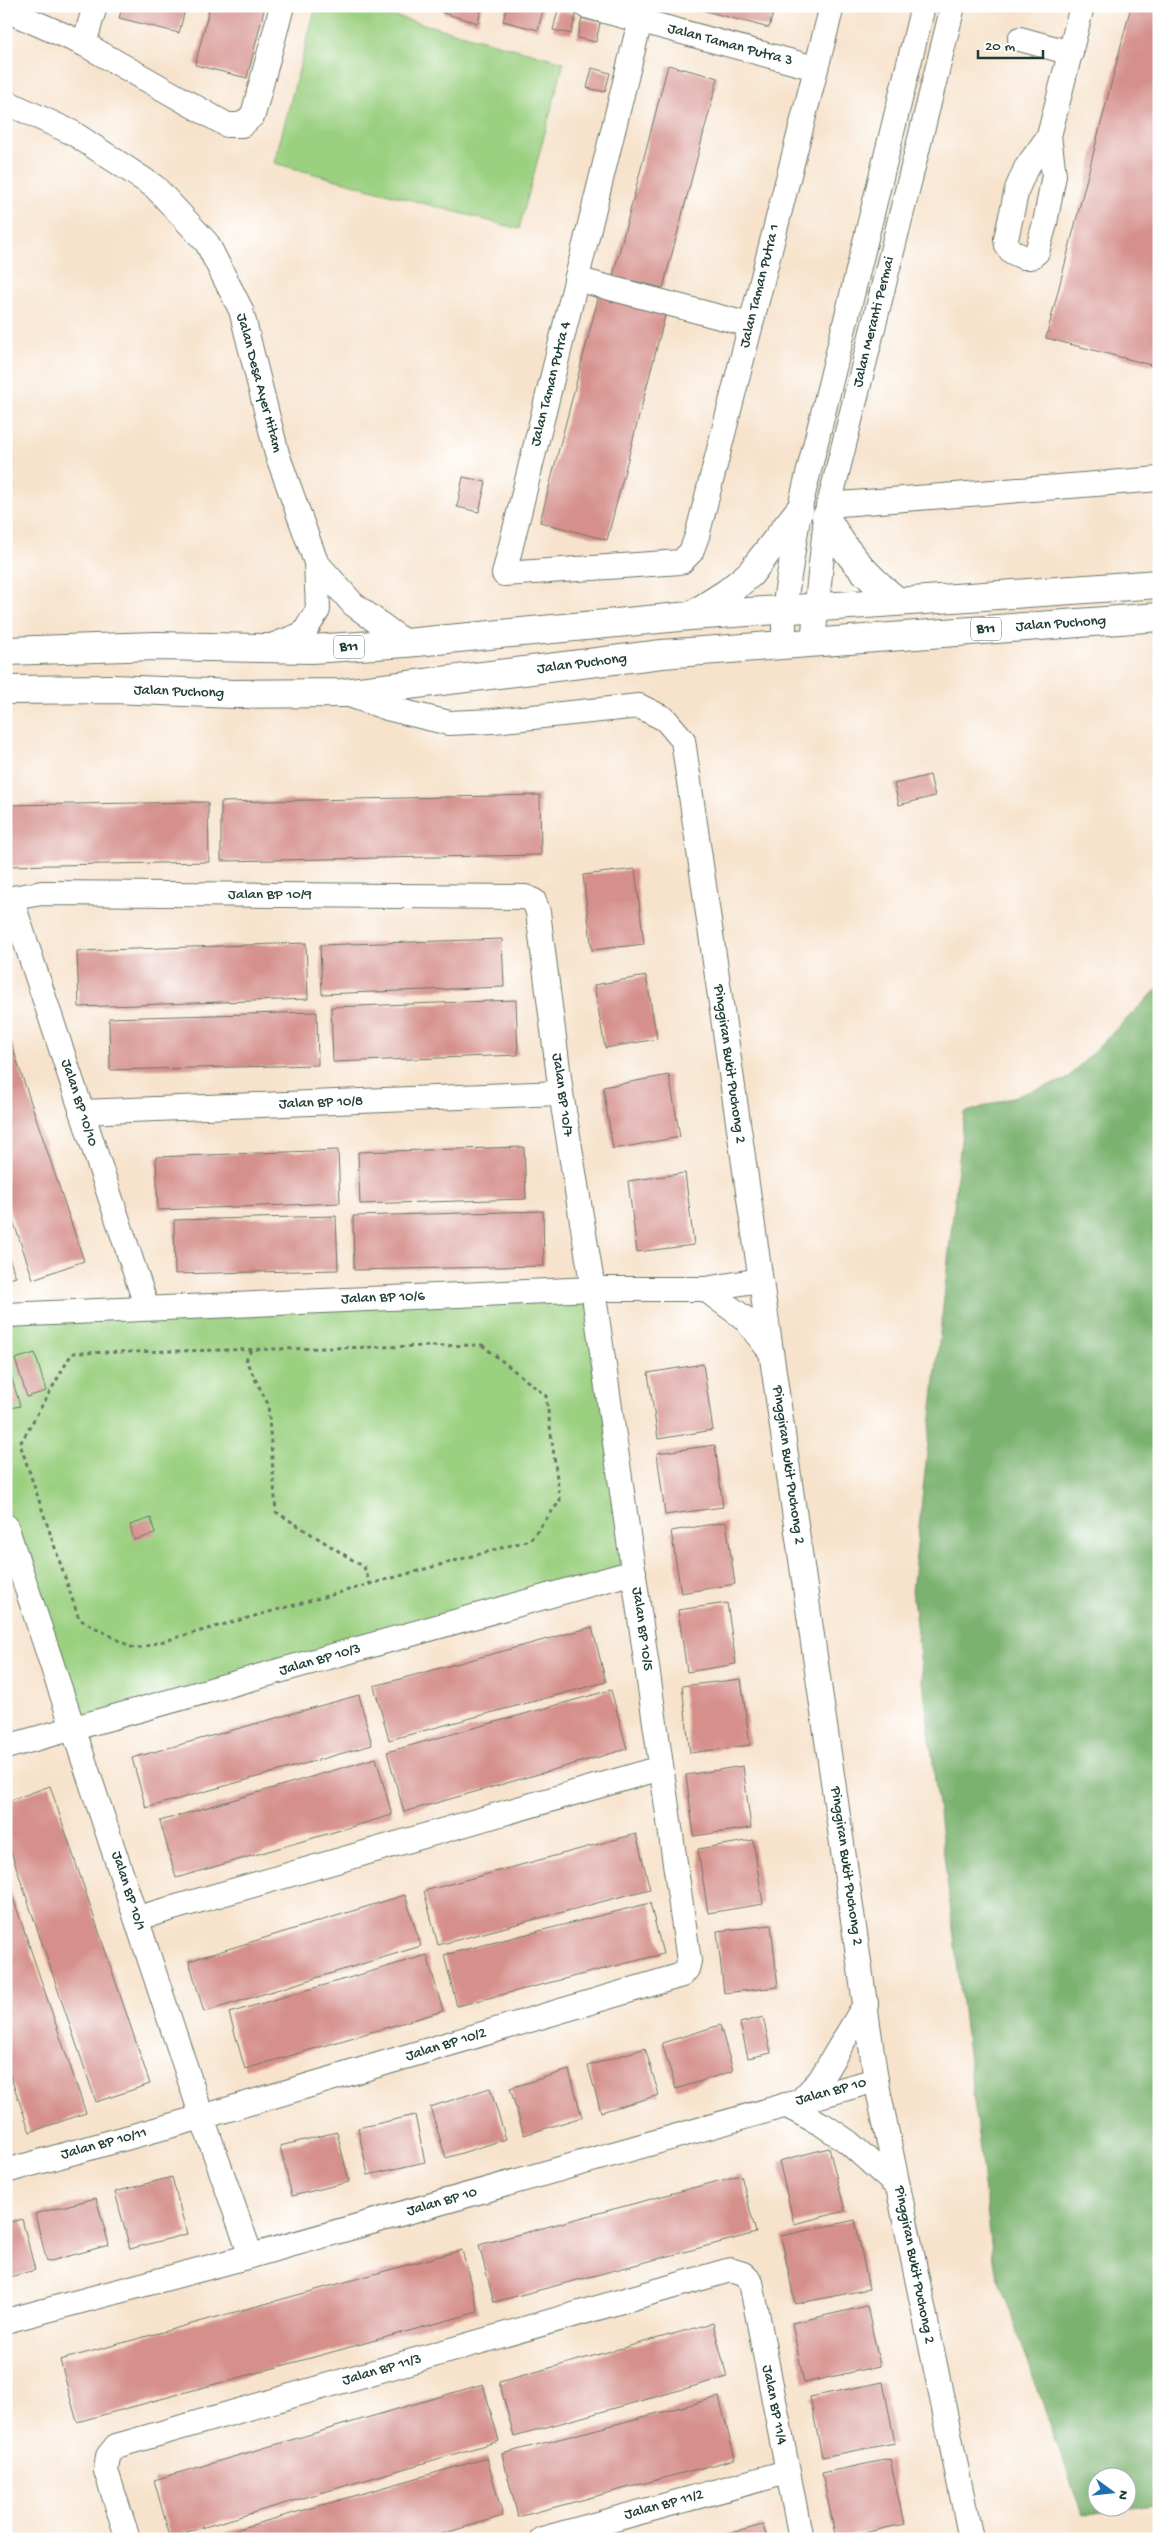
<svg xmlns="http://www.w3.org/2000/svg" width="1165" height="2545" font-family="'Gochi Hand',sans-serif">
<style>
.green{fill:#9bd081;stroke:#5d865a}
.forest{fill:#7cb26f;stroke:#4e7852;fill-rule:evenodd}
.building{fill:#d5908b}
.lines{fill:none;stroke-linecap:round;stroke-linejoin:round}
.minor-casing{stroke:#6b7769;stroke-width:26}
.major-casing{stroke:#6b7769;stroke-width:30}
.path{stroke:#6b7769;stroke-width:3;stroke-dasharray:4 4;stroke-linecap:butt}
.minor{stroke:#fff;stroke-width:24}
.major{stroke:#fff;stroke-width:28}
.labels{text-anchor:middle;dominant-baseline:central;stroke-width:4;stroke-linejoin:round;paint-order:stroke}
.shield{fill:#fff;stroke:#627771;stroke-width:1}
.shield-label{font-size:14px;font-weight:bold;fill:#1f3d34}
.street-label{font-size:15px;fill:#1f3d34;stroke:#fff}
</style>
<rect width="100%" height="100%" fill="#fff"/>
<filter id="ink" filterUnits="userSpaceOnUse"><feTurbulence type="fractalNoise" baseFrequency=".02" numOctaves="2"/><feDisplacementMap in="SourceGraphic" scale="10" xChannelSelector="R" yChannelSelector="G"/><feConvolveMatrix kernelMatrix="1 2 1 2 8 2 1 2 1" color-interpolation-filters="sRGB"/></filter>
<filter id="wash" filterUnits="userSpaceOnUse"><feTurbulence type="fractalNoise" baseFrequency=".0096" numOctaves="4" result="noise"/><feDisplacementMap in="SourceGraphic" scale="20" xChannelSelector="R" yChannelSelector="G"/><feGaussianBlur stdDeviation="1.12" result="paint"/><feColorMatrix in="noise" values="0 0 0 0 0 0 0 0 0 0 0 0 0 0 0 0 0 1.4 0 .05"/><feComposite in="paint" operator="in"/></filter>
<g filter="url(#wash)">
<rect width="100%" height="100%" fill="#f7e3cc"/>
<g class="green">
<polygon points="316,6 357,6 564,62 519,229 274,163"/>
<polygon points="593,1289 634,1572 74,1729 6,1526 6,1315"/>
</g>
<path class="forest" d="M1159,987V2504L1083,2516L994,2267L912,1591L964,1113L1065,1080ZM1098,2478H1128V2508H1098Z"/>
<g id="blocks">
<g class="building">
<polygon points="123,6 186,6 179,33 119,18"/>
<polygon points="210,6 265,6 247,78 195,65"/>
<polygon points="444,6 482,6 478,23 443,13"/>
<polygon points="507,6 529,6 543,10 538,30 503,21"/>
<polygon points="687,6 775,6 769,28"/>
<polygon points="1131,6 1159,6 1159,367 1046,338"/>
<polygon points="558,10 576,14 571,34 553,30"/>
<polygon points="582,18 600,23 596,42 577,38"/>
<polygon points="668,65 718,78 663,288 613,276"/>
<polygon points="592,68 610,73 605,92 587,88"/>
<polygon points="599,295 666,312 607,540 540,522"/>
<polygon points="463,477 486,482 479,512 457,507"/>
<polygon points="930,775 935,796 899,805 894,784"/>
<polygon points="540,795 541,855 221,861 221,802"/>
<polygon points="208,802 209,862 6,866 6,805"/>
<polygon points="635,869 644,944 592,950 583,875"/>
<polygon points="502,939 504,987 322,994 320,945"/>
<polygon points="306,943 308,999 79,1007 77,951"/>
<polygon points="646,976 657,1039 605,1048 594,985"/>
<polygon points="516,1000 518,1055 333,1062 331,1007"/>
<polygon points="317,1012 318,1065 110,1070 109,1018"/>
<polygon points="7,1031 84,1261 33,1279 6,1200"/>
<polygon points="669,1075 680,1137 613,1149 603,1087"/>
<polygon points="524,1147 526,1199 360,1204 358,1152"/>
<polygon points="338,1150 340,1203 158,1210 156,1157"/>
<polygon points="685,1173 694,1245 637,1252 628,1181"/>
<polygon points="543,1211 544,1266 354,1270 353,1216"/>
<polygon points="336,1216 338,1270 175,1274 174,1220"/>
<polygon points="6,1250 16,1277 6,1280"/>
<polygon points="35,1353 46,1391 27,1397 15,1359"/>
<polygon points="703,1364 713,1430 658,1439 648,1373"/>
<polygon points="10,1372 20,1406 6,1409 6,1373"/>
<polygon points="715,1445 723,1507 665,1515 657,1453"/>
<polygon points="151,1518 155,1534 134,1540 130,1525"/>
<polygon points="726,1522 735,1584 681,1593 671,1531"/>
<polygon points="727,1603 736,1664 687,1672 678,1610"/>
<polygon points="592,1627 606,1682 389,1740 374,1686"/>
<polygon points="741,1679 750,1745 690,1753 682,1686"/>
<polygon points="611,1690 627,1749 404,1812 387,1752"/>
<polygon points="359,1695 372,1745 146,1808 132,1758"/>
<polygon points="376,1758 392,1815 176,1878 160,1821"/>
<polygon points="743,1766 751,1828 694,1836 686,1775"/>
<polygon points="50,1786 150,2084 96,2102 6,1837 6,1802"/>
<polygon points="636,1834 650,1889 438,1945 424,1891"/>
<polygon points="753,1840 763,1904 708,1913 698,1849"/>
<polygon points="7,1880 86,2113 30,2132 6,2064"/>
<polygon points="405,1895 421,1946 204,2012 189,1961"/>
<polygon points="650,1903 663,1954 457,2006 444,1955"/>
<polygon points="771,1925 778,1987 724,1993 717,1931"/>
<polygon points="427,1955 443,2011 245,2069 229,2013"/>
<polygon points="763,2017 771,2053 748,2058 740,2023"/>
<polygon points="720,2025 733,2071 676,2089 662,2043"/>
<polygon points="645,2048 659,2095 601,2112 588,2066"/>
<polygon points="569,2070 582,2117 524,2135 510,2088"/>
<polygon points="490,2088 506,2139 446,2158 430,2107"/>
<polygon points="415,2115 425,2162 368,2175 358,2128"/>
<polygon points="337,2132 349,2182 292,2196 280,2146"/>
<polygon points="829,2148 845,2211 794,2224 779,2161"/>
<polygon points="741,2175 756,2233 494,2302 479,2245"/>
<polygon points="172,2177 187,2234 130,2249 115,2192"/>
<polygon points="96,2198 109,2245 47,2262 35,2214"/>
<polygon points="22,2219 35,2270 6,2278 6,2223"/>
<polygon points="855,2220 869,2289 795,2304 781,2236"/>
<polygon points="462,2250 478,2312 77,2422 60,2360"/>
<polygon points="867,2306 880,2366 804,2383 792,2323"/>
<polygon points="713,2323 727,2377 514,2436 499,2382"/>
<polygon points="883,2382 895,2443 822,2457 810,2397"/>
<polygon points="483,2384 499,2441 170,2537 154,2480"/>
<polygon points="719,2397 735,2459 518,2517 502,2454"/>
<polygon points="487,2458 503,2516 425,2539 203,2539"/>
<polygon points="890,2459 904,2524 836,2539 822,2473"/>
<polygon points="763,2525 767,2539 713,2539 713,2538"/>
</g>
</g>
</g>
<g filter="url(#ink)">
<use href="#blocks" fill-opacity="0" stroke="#6b7769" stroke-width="1"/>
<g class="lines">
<g class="minor-casing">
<g id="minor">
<polyline points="586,6 815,68"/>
<polyline points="6,10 84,44 227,125 242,125 253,115 282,6"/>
<polyline points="640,21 504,574 681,562 691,552 697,536 832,6"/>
<polyline points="1020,39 1071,53"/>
<polyline points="84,44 95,6"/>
<polyline points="6,102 73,133 155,187 207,243 241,310 277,454 316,562"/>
<polyline points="1049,136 1054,175 1045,223 1037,252 1031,257 1023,257 1012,252 1007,246 1006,239 1017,189 1026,168 1049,136 1082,6"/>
<polyline points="576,279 750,325"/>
<polyline points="828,505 1159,479"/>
<polyline points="813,641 826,517 953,6"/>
<polyline points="784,644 784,609 799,511 923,6"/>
<polyline points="269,647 303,634 318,610 316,562 353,604 406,643"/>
<polyline points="343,693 387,708 449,723 493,721 639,706 665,719 683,740 876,2080 971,2539"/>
<polyline points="11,898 147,1308"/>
<polyline points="6,899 42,893 525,897 534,901 538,912 561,1093 593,1289 689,1961 687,1969 682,1975 202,2117 6,2171"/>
<polyline points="81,1112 561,1093"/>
<polyline points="705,1289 744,1318 770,1351"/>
<polyline points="6,1315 593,1289 705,1289 760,1280"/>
<polyline points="6,1526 202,2117 251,2256"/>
<polyline points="6,1747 634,1572"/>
<polyline points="138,1918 661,1768"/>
<polyline points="801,2100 820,2080 866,2003"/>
<polyline points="785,2105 823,2125 848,2142 898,2187"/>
<polyline points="6,2321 251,2256 876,2080"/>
<polyline points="128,2539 106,2471 108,2456 116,2446 730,2270 743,2274 751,2282 801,2539"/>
<polyline points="542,2539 787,2472"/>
</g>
</g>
<g class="major-casing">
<g id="major">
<path d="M826,517C843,551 867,577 897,601"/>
<polyline points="694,614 727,593 750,574 799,511"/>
<polyline points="6,651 155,646 311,649 406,643 690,616 1159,584"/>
<polyline points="6,690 113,689 234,694 343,693 662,654 1159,617"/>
</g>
</g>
<g class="path">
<polygon points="482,1345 546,1396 560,1501 530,1540 135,1649 79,1619 20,1444 72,1353"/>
<polyline points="251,1350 246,1361 268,1404 276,1512 364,1567 370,1584"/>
</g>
<use href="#minor" class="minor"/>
<use href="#major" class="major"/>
</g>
</g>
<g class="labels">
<g class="shield">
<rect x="971" y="617.5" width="30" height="23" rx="4"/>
<rect x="334" y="635.5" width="30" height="23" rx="4"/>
</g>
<g class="shield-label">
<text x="986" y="629">B11</text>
<text x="349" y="647">B11</text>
</g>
<g class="street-label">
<text transform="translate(730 45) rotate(15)">Jalan Taman Putra 3</text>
<text transform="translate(760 286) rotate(-76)">Jalan Taman Putra 1</text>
<text transform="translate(874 322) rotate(-76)">Jalan Meranti Permai</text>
<text transform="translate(259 383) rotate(75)">Jalan Desa Ayer Hitam</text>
<text transform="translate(551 384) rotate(-76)">Jalan Taman Putra 4</text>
<text transform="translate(1061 624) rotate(-4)">Jalan Puchong</text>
<text transform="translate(582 664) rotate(-7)">Jalan Puchong</text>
<text transform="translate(179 692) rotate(2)">Jalan Puchong</text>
<text x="270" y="895">Jalan BP 10/9</text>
<text transform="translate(729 1064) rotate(82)">Pinggiran Bukit Puchong 2</text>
<text transform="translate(562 1095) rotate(82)">Jalan BP 10/7</text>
<text transform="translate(79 1103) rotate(72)">Jalan BP 10/10</text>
<text transform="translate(321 1103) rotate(-2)">Jalan BP 10/8</text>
<text transform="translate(383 1298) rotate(-2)">Jalan BP 10/6</text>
<text transform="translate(788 1465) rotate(82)">Pinggiran Bukit Puchong 2</text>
<text transform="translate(642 1629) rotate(82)">Jalan BP 10/5</text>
<text transform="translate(320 1660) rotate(-16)">Jalan BP 10/3</text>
<text transform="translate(846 1866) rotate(82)">Pinggiran Bukit Puchong 2</text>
<text transform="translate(128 1891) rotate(72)">Jalan BP 10/1</text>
<text transform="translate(446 2045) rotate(-17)">Jalan BP 10/2</text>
<text transform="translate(831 2092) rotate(-15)">Jalan BP 10</text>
<text transform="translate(104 2144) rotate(-15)">Jalan BP 10/11</text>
<text transform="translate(442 2202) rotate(-16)">Jalan BP 10</text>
<text transform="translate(914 2265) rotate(79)">Pinggiran Bukit Puchong 2</text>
<text transform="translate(382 2370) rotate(-16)">Jalan BP 11/3</text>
<text transform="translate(774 2405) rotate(79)">Jalan BP 11/4</text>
<text transform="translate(664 2505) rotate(-15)">Jalan BP 11/2</text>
</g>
</g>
<rect width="1165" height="2545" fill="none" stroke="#fff" stroke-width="25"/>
<g transform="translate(1112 2492) rotate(105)"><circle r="24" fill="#ffffff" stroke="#a5b1ae"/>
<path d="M0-4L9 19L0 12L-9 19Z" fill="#1f6fb2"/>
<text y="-8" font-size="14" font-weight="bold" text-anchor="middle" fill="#1f3d34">N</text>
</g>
<path d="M978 50v8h65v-8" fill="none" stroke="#1f3d34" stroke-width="2.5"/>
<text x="985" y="50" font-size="15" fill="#1f3d34" stroke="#ffffff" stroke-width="4" paint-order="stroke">20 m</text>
</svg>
